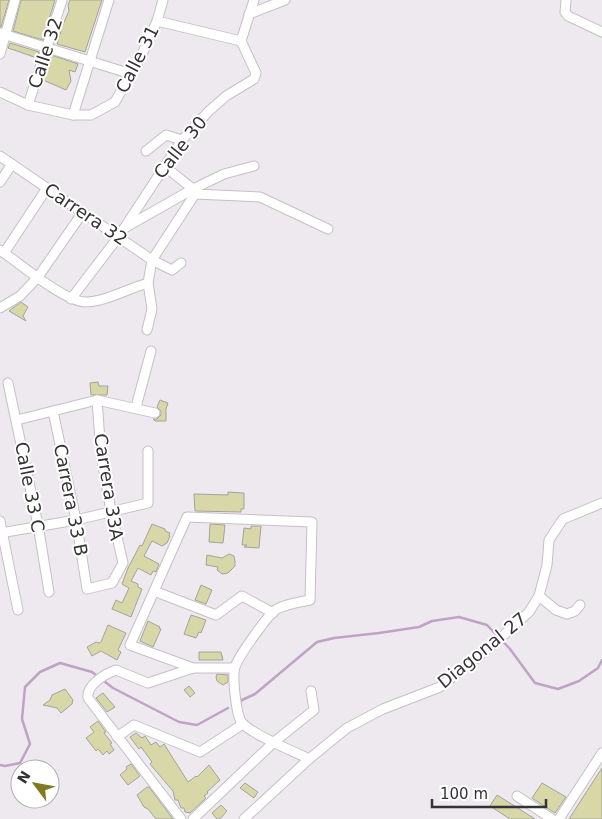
<svg xmlns="http://www.w3.org/2000/svg" width="602" height="819" font-family="'DejaVu Sans',sans-serif">
<style>
.lines{fill:none;stroke-linecap:round;stroke-linejoin:round}
.stream{stroke:#c1a2c7;stroke-width:2.5}
.building{fill:#d8d7a7;stroke:#a3a39c}
.minor-casing{stroke:#c5c0c6;stroke-width:11}
.minor{stroke:#fff;stroke-width:9}
.labels{text-anchor:middle;dominant-baseline:central;stroke-width:4;stroke-linejoin:round;paint-order:stroke}
.street-label{font-size:18px;fill:#353235;stroke:#fff}
</style>
<rect width="100%" height="100%" fill="#eee9ef"/>
<g class="lines">
<g class="stream">
<polyline points="240,701 255,694 317,642 334,638 379,633 419,627 432,621 459,617 487,625 510,649 535,683 558,689 579,681 598,668 602,660"/>
<polyline points="0,765 5,766 20,763 30,744 22,719 25,687 40,672 60,663 92,672 113,688 179,722 197,725 228,708"/>
</g>
</g>
<g class="building">
<polygon points="0,0 9,0 1,27 0,27"/>
<polygon points="21,0 55,0 43,40 13,31"/>
<polygon points="70,0 102,0 85,52 57,44 61,31 60,31 69,11 68,5"/>
<polygon points="10,43 39,52 37,58 8,48"/>
<polygon points="51,55 78,64 75,72 69,70 71,81 66,90 43,80 51,61 49,60"/>
<polygon points="21,302 28,307 23,316 26,321 9,311"/>
<polygon points="98,382 99,386 108,386 107,395 91,395 90,383"/>
<polygon points="160,400 168,403 166,409 166,421 155,421 153,419 157,419 161,415 161,411 157,407"/>
<polygon points="228,492 244,493 244,509 241,509 241,512 195,511 194,494 228,495"/>
<polygon points="152,524 165,529 165,531 170,533 169,536 170,536 167,543 162,546 152,541 144,556 159,564 156,572 153,571 151,575 138,568 131,581 138,584 138,587 142,589 131,617 112,609 116,600 122,603 129,588 122,584 128,568 140,545 142,546"/>
<polygon points="210,524 225,525 223,543 209,542"/>
<polygon points="251,526 261,526 259,548 244,547 247,545 242,545 244,528 251,529"/>
<polygon points="229,554 234,556 235,561 235,566 228,573 222,574 217,570 218,567 206,565 207,555 222,558"/>
<polygon points="201,585 212,590 206,604 195,600"/>
<polygon points="191,615 206,620 201,633 199,632 196,638 184,634"/>
<polygon points="148,621 160,627 159,628 161,629 153,647 140,641"/>
<polygon points="108,625 126,633 118,650 121,652 117,660 101,651 92,656 87,647 96,642 99,643 101,642"/>
<polygon points="199,652 221,652 223,660 199,660"/>
<polygon points="217,674 228,675 228,682 223,685 217,681 216,677"/>
<polygon points="189,686 195,693 190,697 184,690"/>
<polygon points="65,689 73,700 72,704 61,713 57,708 43,705 50,700 52,695"/>
<polygon points="103,693 115,707 107,712 96,698"/>
<polygon points="98,721 106,732 104,733 112,743 110,744 114,750 109,754 107,751 103,755 98,749 96,751 86,738 94,732 90,727"/>
<polygon points="136,733 142,738 145,736 151,745 156,742 160,747 164,744 188,782 196,776 197,777 209,765 220,780 207,792 208,793 204,796 206,798 190,813 185,812 184,808 181,808 178,800 175,800 173,791 150,764 152,762 141,747 139,749 130,737"/>
<polygon points="131,764 140,776 128,785 120,775 127,769 126,767"/>
<polygon points="602,768 602,819 569,819 587,791"/>
<polygon points="245,783 258,792 254,798 240,788"/>
<polygon points="542,783 566,797 555,813 532,798"/>
<polygon points="147,787 149,787 173,819 156,819 148,809 144,807 137,795"/>
<polygon points="497,795 524,812 535,819 510,819 490,806"/>
<polygon points="221,805 227,811 220,819 217,819 212,813"/>
</g>
<g class="lines">
<g class="minor-casing">
<g id="minor">
<polyline points="566,0 565,12 568,16 602,32"/>
<polyline points="249,14 285,0"/>
<polyline points="157,21 241,41"/>
<polyline points="0,33 131,74"/>
<polyline points="0,54 15,0"/>
<polyline points="0,92 28,105 73,115 91,115 115,102 143,52 157,21 163,0"/>
<polyline points="28,105 62,0"/>
<polyline points="73,115 109,0"/>
<polyline points="146,151 166,135 182,140"/>
<polyline points="0,156 152,260 172,270 181,263"/>
<polyline points="0,182 12,164"/>
<polyline points="195,194 260,197 328,229"/>
<polyline points="126,227 193,189 224,174 254,166"/>
<path d="M0,250C19,263 64,301 85,302C105,302 129,288 148,283"/>
<polyline points="4,253 47,188"/>
<polyline points="71,299 119,236 182,140 209,111 226,96 254,79 256,73 241,41 254,0"/>
<polyline points="0,308 20,296 38,277 83,212"/>
<polyline points="147,330 152,309 148,283 152,260 195,194 193,189 164,166"/>
<polyline points="8,383 38,525 49,592"/>
<polyline points="136,407 151,351"/>
<polyline points="53,411 76,520 87,589 112,583 123,563 111,511 101,454 97,400"/>
<polyline points="17,420 97,400 155,413"/>
<polyline points="0,521 18,610"/>
<polyline points="0,533 76,520 148,503 148,451"/>
<polyline points="154,591 216,615 242,596 273,613"/>
<polyline points="539,596 556,610 567,614 575,611 580,605"/>
<path d="M234,668H193L130,645L187,517L312,522L310,600C300,602 286,604 277,609C269,613 238,657 235,667C232,676 236,715 242,723C253,735 293,751 309,759"/>
<polyline points="117,737 134,725 200,752 243,724"/>
<polyline points="517,796 552,819"/>
<path d="M181,819L88,698C86,685 105,674 116,670L148,683L193,668"/>
<polyline points="193,819 274,742 314,710 311,691"/>
<polyline points="244,819 309,759 347,728 383,709 440,687 495,643 529,612 539,596 547,565 549,540 563,519 602,503"/>
<polyline points="559,819 602,753"/>
</g>
</g>
<use href="#minor" class="minor"/>
</g>
<g class="labels">
<g class="street-label">
<text transform="translate(45 53) rotate(-72)">Calle 32</text>
<text transform="translate(137 59) rotate(-63)">Calle 31</text>
<text transform="translate(180 147) rotate(-52)">Calle 30</text>
<text transform="translate(86 214) rotate(34)">Carrera 32</text>
<text transform="translate(30 487) rotate(79)">Calle 33 C</text>
<text transform="translate(109 487) rotate(81)">Carrera 33A</text>
<text transform="translate(71 500) rotate(79)">Carrera 33 B</text>
<text transform="translate(482 650) rotate(-39)">Diagonal 27</text>
</g>
</g>
<g transform="translate(35 784) rotate(302)"><circle r="24" fill="#ffffff" stroke="#aeadae"/>
<path d="M0-4L9 19L0 12L-9 19Z" fill="#807b21"/>
<text y="-8" font-size="14" font-weight="bold" text-anchor="middle" fill="#353235">N</text>
</g>
<path d="M432 799v8h114v-8" fill="none" stroke="#353235" stroke-width="2.5"/>
<text x="440" y="799" font-size="15" fill="#353235" stroke="#ffffff" stroke-width="4" paint-order="stroke">100 m</text>
</svg>
